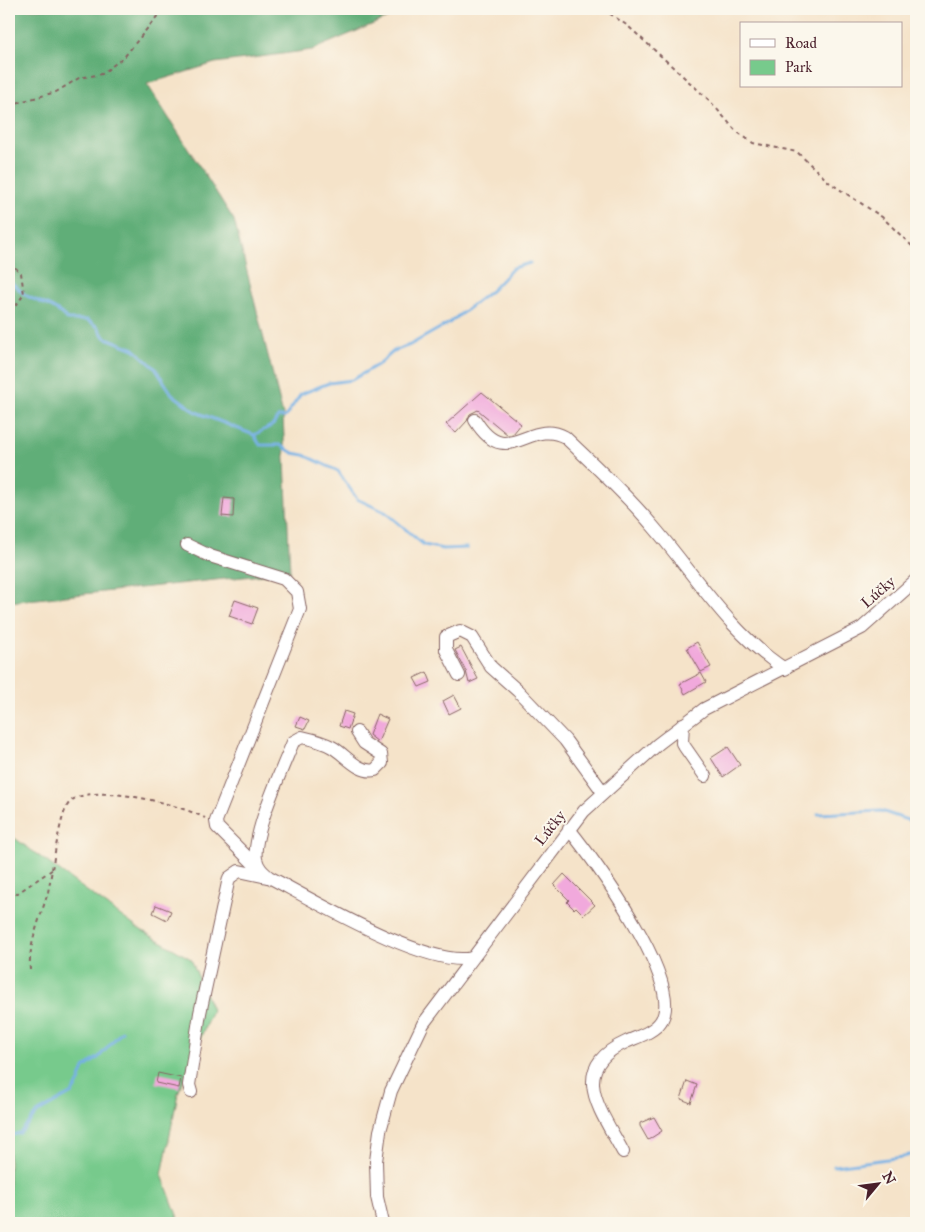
<svg xmlns="http://www.w3.org/2000/svg" width="925" height="1232" font-family="'IM FELL Great Primer',serif">
<style>
.green{fill:#77ca8c;stroke:#60745c}
.forest{fill:#61ae78;stroke:#566652}
.lines{fill:none;stroke-linecap:round;stroke-linejoin:round}
.stream{stroke:#73afe4;stroke-width:3}
.building{fill:#f1a9dc}
.minor-casing{stroke:#866462;stroke-width:14}
.path{stroke:#866462;stroke-width:2;stroke-dasharray:4 4;stroke-linecap:butt}
.minor{stroke:#fff;stroke-width:12}
.labels{text-anchor:middle;dominant-baseline:central;stroke-width:4;stroke-linejoin:round;paint-order:stroke}
.street-label{font-size:15px;fill:#4a1f2b;stroke:#fbf7ec}
</style>
<rect width="100%" height="100%" fill="#fbf7ec"/>
<filter id="ink" filterUnits="userSpaceOnUse"><feTurbulence type="fractalNoise" baseFrequency=".02" numOctaves="2"/><feDisplacementMap in="SourceGraphic" scale="10" xChannelSelector="R" yChannelSelector="G"/><feConvolveMatrix kernelMatrix="1 2 1 2 8 2 1 2 1" color-interpolation-filters="sRGB"/></filter>
<filter id="wash" filterUnits="userSpaceOnUse"><feTurbulence type="fractalNoise" baseFrequency=".0096" numOctaves="4" result="noise"/><feDisplacementMap in="SourceGraphic" scale="20" xChannelSelector="R" yChannelSelector="G"/><feGaussianBlur stdDeviation="1.12" result="paint"/><feColorMatrix in="noise" values="0 0 0 0 0 0 0 0 0 0 0 0 0 0 0 0 0 1.4 0 .05"/><feComposite in="paint" operator="in"/></filter>
<g filter="url(#wash)">
<rect width="100%" height="100%" fill="#f5e3c9"/>
<polygon class="green" points="9,834 136,927 191,959 212,1010 178,1093 162,1175 180,1223 9,1223"/>
<polygon class="forest" points="9,9 398,9 390,17 312,50 215,63 147,84 234,220 283,415 290,572 9,602"/>
<g class="lines">
<g class="stream">
<path d="M9,281C16,285 20,292 27,296C42,304 57,307 68,320H87L98,327L104,337L134,349L155,368L172,394L196,412L254,435L273,425L278,417H285L301,394L329,383L352,380L379,364L394,351L410,345L449,323L492,290L513,268L530,263"/>
<polyline points="254,435 260,445 280,445 293,453 304,455 338,471 357,499 385,512 424,545 443,549 467,548"/>
<polyline points="818,814 881,811 916,823"/>
<polyline points="9,1136 20,1133 37,1113 72,1093 78,1084 84,1068 99,1057 122,1031"/>
<polyline points="834,1166 903,1157 916,1153"/>
</g>
</g>
<g id="blocks">
<g class="building">
<polygon points="482,392 521,424 513,434 508,435 478,410 470,414 467,421 456,433 446,424"/>
<polygon points="224,498 234,499 233,517 222,516"/>
<polygon points="235,600 258,608 252,624 229,616"/>
<polygon points="697,642 711,667 701,672 687,648"/>
<polygon points="461,647 478,679 469,683 466,671 455,650"/>
<polygon points="427,672 431,682 419,687 414,678"/>
<polygon points="701,673 706,682 685,694 680,684"/>
<polygon points="454,695 461,708 449,714 443,701"/>
<polygon points="344,711 353,714 348,729 339,726"/>
<polygon points="377,714 388,719 378,742 369,735"/>
<polygon points="300,717 309,721 305,729 296,726"/>
<polygon points="728,747 740,765 723,777 711,758"/>
<polygon points="564,874 595,905 584,915 576,907 574,909 567,902 569,900 554,885"/>
<polygon points="156,905 171,911 167,920 153,913"/>
<polygon points="158,1073 181,1078 179,1088 156,1083"/>
<polygon points="687,1081 697,1085 691,1103 681,1099"/>
<polygon points="654,1117 662,1131 648,1140 640,1126 640,1123"/>
</g>
</g>
</g>
<g filter="url(#ink)">
<use href="#blocks" fill-opacity="0" stroke="#866462" stroke-width="1"/>
<g class="lines">
<g class="minor-casing">
<g id="minor">
<path d="M475,420C507,472 529,417 565,437C594,465 625,493 651,524C694,573 729,633 785,669"/>
<polyline points="187,545 210,556 284,579 297,592 300,609 216,821 217,827 260,870"/>
<polyline points="459,675 446,650 446,637 460,631 472,637 491,667 518,691 565,740 603,792"/>
<polyline points="683,724 682,743 705,776"/>
<path d="M357,732L364,743L381,754L382,763L375,770C359,774 345,754 332,747C323,742 311,739 302,737L293,742C283,767 252,834 256,859C258,868 263,872 269,877C313,900 427,968 472,958"/>
<path d="M569,829C594,860 686,984 661,1021C654,1032 637,1037 626,1042C566,1069 602,1112 623,1152"/>
<polyline points="191,1092 189,1085 200,1013 229,878 239,871 267,877"/>
<polyline points="383,1223 377,1197 376,1161 380,1131 391,1091 423,1024 584,811 658,744 704,709 862,628 916,580"/>
</g>
</g>
<g class="path">
<polyline points="603,9 628,26 709,100 736,131 753,143 797,152 830,183 882,217 916,250"/>
<polyline points="9,105 56,92 79,78 102,74 125,56 163,9"/>
<polyline points="9,262 21,273 24,294 9,316"/>
<polyline points="9,899 53,869"/>
<path d="M30,970C28,944 41,917 48,892C52,874 59,815 69,803C89,780 182,805 205,818"/>
</g>
<use href="#minor" class="minor"/>
</g>
</g>
<g class="labels">
<g class="street-label">
<text transform="translate(878 592) rotate(-41)">Lúčky</text>
<text transform="translate(550 828) rotate(-52)">Lúčky</text>
</g>
</g>
<rect width="925" height="1232" fill="none" stroke="#fbf7ec" stroke-width="30"/>
<rect x="740" y="22" width="162" height="65" fill="#fbf7ec" stroke="#b4a19f"/>
<rect x="750" y="39" width="25" height="8" fill="#ffffff" stroke="#b4a19f"/>
<text x="785" y="48" font-size="15" fill="#4a1f2b">Road</text>
<rect x="750" y="60" width="25" height="15" fill="#77ca8c" stroke="#b4a19f"/>
<text x="785" y="72" font-size="15" fill="#4a1f2b">Park</text>
<g transform="translate(878 1184) rotate(61)" stroke="#fbf7ec" stroke-width="4" paint-order="stroke">
<path d="M0-4L9 19L0 12L-9 19Z" fill="#4a1f2b"/>
<text y="-8" font-size="14" font-weight="bold" text-anchor="middle" fill="#4a1f2b">N</text>
</g>
</svg>
